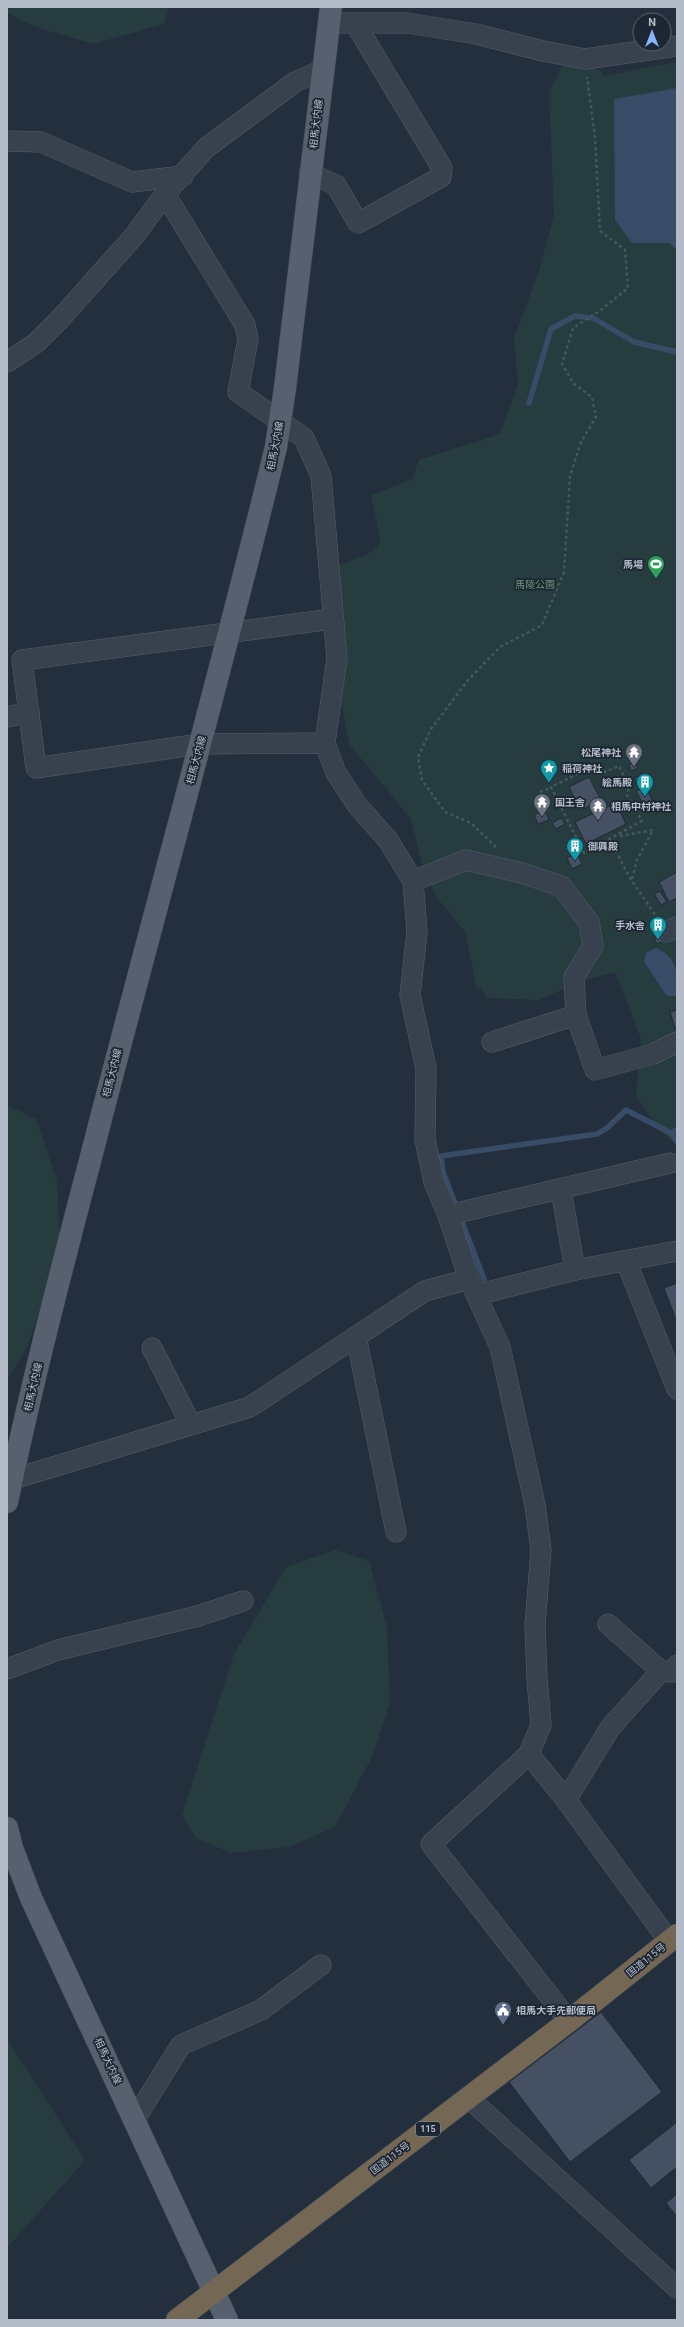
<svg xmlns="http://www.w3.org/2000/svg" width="684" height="2327" font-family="Roboto,'Noto Sans JP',sans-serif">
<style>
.green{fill:#263c3f}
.water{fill:#394c67}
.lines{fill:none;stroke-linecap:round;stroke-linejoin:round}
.stream{stroke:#394c67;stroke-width:5.5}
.building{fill:#455162;stroke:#1f2835}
.minor-casing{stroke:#565f6c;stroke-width:21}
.major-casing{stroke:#414a57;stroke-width:23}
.highway-casing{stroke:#434c59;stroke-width:23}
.path{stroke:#44595c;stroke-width:2.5;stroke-dasharray:3 3;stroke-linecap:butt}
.minor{stroke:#38414e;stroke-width:20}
.major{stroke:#56606e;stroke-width:22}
.highway{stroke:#746855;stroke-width:22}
.major-bridge-casing{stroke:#414a57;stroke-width:23;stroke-linecap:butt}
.major-bridge{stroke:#56606e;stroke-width:22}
.labels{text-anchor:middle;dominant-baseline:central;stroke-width:3.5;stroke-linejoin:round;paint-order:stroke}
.shield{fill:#1d2633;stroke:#878f9c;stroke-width:1}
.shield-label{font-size:9px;font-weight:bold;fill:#b4bcc9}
.street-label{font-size:10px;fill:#b4bcc9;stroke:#1d2633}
.poi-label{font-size:10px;font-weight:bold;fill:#b4bcc9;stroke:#1d2633;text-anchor:start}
.park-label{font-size:10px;fill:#6b9a76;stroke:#1d2633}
</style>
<rect width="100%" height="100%" fill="#242f3e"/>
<g class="green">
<polygon points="7,7 169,7 164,24 93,44 33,26 7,13"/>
<polygon points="677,62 677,1146 660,1131 636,1096 641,1039 615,972 581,981 539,1000 487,998 481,988 477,989 465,932 435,895 422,864 411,819 350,745 342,707 344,644 340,565 370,553 381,542 371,495 412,479 419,460 500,434 518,384 514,338 539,271 554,215 549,92 563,64 600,70 604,76"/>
<polygon points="7,1105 37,1120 57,1181 60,1247 28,1345 7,1380"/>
<polygon points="335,1550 369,1561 387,1627 390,1703 372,1757 335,1827 289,1847 231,1853 196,1838 182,1815 234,1654 286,1567"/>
<polygon points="7,2039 85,2160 7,2248"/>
</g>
<g class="water">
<polygon points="677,88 677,250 669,243 632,243 615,220 614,99"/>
<path d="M656,948C679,958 677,974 677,996H667L644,962L646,953Z"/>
</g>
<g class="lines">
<g class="stream">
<polyline points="529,403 551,329 575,316 593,318 634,342 677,352"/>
<polyline points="671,1133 677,1130"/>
<polyline points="484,1279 443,1172 441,1156 597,1134 607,1128 626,1110 671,1133 677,1141"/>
</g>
</g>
<g class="building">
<polygon points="635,762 638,768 631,771 629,765"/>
<polygon points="641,775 644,781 637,784 634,778"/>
<polygon points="589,777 601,800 580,811 569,787"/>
<polygon points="646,787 653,802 644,806 636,791"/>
<polygon points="616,803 626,824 586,844 575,822"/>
<polygon points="545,810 549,820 538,824 534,815"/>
<polygon points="561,818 565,824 556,829 552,823"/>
<polygon points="577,853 582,864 572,869 567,858"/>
<polygon points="677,872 677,898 669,902 659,882"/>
<polygon points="660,891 667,902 661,905 654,894"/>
<polygon points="659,936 662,941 657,944 654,939"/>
<polygon points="677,1010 677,1027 675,1028 670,1012"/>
<polygon points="677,1283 677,1322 664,1288"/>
<polygon points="601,2012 662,2092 570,2162 509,2082"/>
<polygon points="677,2122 677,2167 651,2188 629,2160"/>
<polygon points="677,2194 677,2217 666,2203"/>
</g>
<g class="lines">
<g class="minor-casing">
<g id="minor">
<polyline points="328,23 407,23 476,34 543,51 585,59 677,46"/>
<polyline points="7,141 41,142 132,182 183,176"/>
<polyline points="309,173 336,185 358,223 441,177 442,168 356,25"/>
<polyline points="165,194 245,325 248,339 238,392 304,438 321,476 337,658 325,743"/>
<polyline points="7,362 36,343 60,319 135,235 165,194 206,148 295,82 322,70"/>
<polyline points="332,619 22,660 36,768 200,744 325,743 336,773 357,805 388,840 413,881 417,932 410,995 426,1068 425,1140 434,1182 448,1215 469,1279 500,1347 535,1505 541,1550 535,1625 537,1679 541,1725 529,1754 566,1800 669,1941"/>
<polyline points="7,717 29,712"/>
<polyline points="413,881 466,860 522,873 561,886 589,922 593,946 574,977 576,1015 595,1070 653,1054 677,1042"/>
<polyline points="666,932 677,927"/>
<polyline points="492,1042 576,1015"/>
<polyline points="561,1190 575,1270"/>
<polyline points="448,1215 670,1163"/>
<polyline points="626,1261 677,1389"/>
<polyline points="476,1295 575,1270 677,1251"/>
<polyline points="356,1336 396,1532"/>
<polyline points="152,1348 191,1425"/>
<polyline points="7,1481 250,1407 425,1291 469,1279"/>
<polyline points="608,1624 661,1671"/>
<polyline points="7,1669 58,1650 198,1616 243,1601"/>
<polyline points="529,1754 431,1844 569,2021"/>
<polyline points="566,1800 610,1728 661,1671 672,1672 677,1665"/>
<polyline points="469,2098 677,2288"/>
<polyline points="135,2119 181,2045 261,2010 321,1965"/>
</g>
</g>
<g class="major-casing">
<g id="major">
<polyline points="285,388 331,7"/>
<path d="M7,1502C31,1386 61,1271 91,1157C152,920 218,685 276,447"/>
<polyline points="7,1828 12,1848 31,1898 227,2320"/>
</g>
</g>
<g class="highway-casing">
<polyline id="highway" points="177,2320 569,2021 677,1935"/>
</g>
<g class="path">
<polygon points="594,766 602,773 619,766 629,787 627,795 642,821 584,853 551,787"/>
<polyline points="540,792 551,788"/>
<polyline points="620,836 653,830 637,860 632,879"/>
<polyline points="610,840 631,880 656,916"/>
<polyline points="496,847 471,823 445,812 422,780 418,757 431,729 468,680 500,647 542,625 564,572 570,476 581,442 596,417 592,397 574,384 562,364 573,328 601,310 628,288 625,250 600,231 595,137 587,77"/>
</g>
<use href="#minor" class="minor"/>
<use href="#major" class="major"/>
<use href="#highway" class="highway"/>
<g class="major-bridge-casing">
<polyline id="major-bridge" points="276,447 285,388"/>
</g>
<use href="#major-bridge" class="major-bridge"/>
</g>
<defs>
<g id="stadium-pin" transform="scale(0.9)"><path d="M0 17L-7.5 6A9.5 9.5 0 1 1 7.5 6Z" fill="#2e9e5b" stroke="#1d2633"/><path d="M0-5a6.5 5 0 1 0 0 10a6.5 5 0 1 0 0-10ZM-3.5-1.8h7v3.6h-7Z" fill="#fff"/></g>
<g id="temple-pin" transform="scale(0.9)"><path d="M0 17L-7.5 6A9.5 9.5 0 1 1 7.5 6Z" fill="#6b7280" stroke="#1d2633"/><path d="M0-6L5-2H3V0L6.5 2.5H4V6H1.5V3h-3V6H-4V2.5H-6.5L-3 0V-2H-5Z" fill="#fff"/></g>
<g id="sight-pin" transform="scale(0.9)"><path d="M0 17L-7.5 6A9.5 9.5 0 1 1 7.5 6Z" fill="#0f9aa8" stroke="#1d2633"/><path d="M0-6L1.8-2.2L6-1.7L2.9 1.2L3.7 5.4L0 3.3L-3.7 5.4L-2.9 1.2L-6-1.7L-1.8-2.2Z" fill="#fff"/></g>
<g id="building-pin" transform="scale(0.9)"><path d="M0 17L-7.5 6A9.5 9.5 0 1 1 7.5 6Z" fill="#0f9aa8" stroke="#1d2633"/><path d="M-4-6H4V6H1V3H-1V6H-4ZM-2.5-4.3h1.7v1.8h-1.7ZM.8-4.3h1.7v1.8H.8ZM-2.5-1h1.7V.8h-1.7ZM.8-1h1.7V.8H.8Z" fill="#fff"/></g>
<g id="civic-pin" transform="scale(0.9)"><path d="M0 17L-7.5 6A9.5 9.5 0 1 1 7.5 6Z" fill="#5c6f8a" stroke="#1d2633"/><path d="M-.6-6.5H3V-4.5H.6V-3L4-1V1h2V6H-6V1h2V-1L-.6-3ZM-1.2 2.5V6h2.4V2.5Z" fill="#fff"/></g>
</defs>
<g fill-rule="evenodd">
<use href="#stadium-pin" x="656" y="564"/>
<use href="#temple-pin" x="634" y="752"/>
<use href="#sight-pin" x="549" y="768"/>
<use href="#building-pin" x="645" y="782"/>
<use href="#temple-pin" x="542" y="802"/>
<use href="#temple-pin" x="598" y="806"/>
<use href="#building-pin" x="575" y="846"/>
<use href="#building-pin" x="658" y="925"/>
<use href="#civic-pin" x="503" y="2010"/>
</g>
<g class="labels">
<rect class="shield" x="416" y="2122" width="24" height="14" rx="3"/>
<g class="shield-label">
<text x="428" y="2129">115</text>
</g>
<g class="street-label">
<text transform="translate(316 124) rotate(-83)">相馬大内線</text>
<text transform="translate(275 446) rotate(-79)">相馬大内線</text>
<text transform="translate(196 760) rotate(-75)">相馬大内線</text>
<text transform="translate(112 1073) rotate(-76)">相馬大内線</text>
<text transform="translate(33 1387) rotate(-77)">相馬大内線</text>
<text transform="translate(646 1960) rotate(-39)">国道115号</text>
<text transform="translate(108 2061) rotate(65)">相馬大内線</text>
<text transform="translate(390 2158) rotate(-37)">国道115号</text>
</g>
<g class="poi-label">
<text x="643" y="564" text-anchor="end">馬場</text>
<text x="621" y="752" text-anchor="end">松尾神社</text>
<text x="562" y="768">稲荷神社</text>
<text x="632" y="782" text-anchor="end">絵馬殿</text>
<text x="555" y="802">国王舎</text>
<text x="611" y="806">相馬中村神社</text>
<text x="588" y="846">御興殿</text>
<text x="645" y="925" text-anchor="end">手水舎</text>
<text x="516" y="2010">相馬大手先郵便局</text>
</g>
<g class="park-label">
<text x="535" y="584">馬陵公園</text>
</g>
</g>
<rect width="684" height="2327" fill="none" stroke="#b4bcc9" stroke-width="16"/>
<g transform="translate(652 32)"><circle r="19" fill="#1d2633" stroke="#59626f"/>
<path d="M0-3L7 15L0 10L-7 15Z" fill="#8ab4f8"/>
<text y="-6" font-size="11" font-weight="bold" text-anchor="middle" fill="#b4bcc9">N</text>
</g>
</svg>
